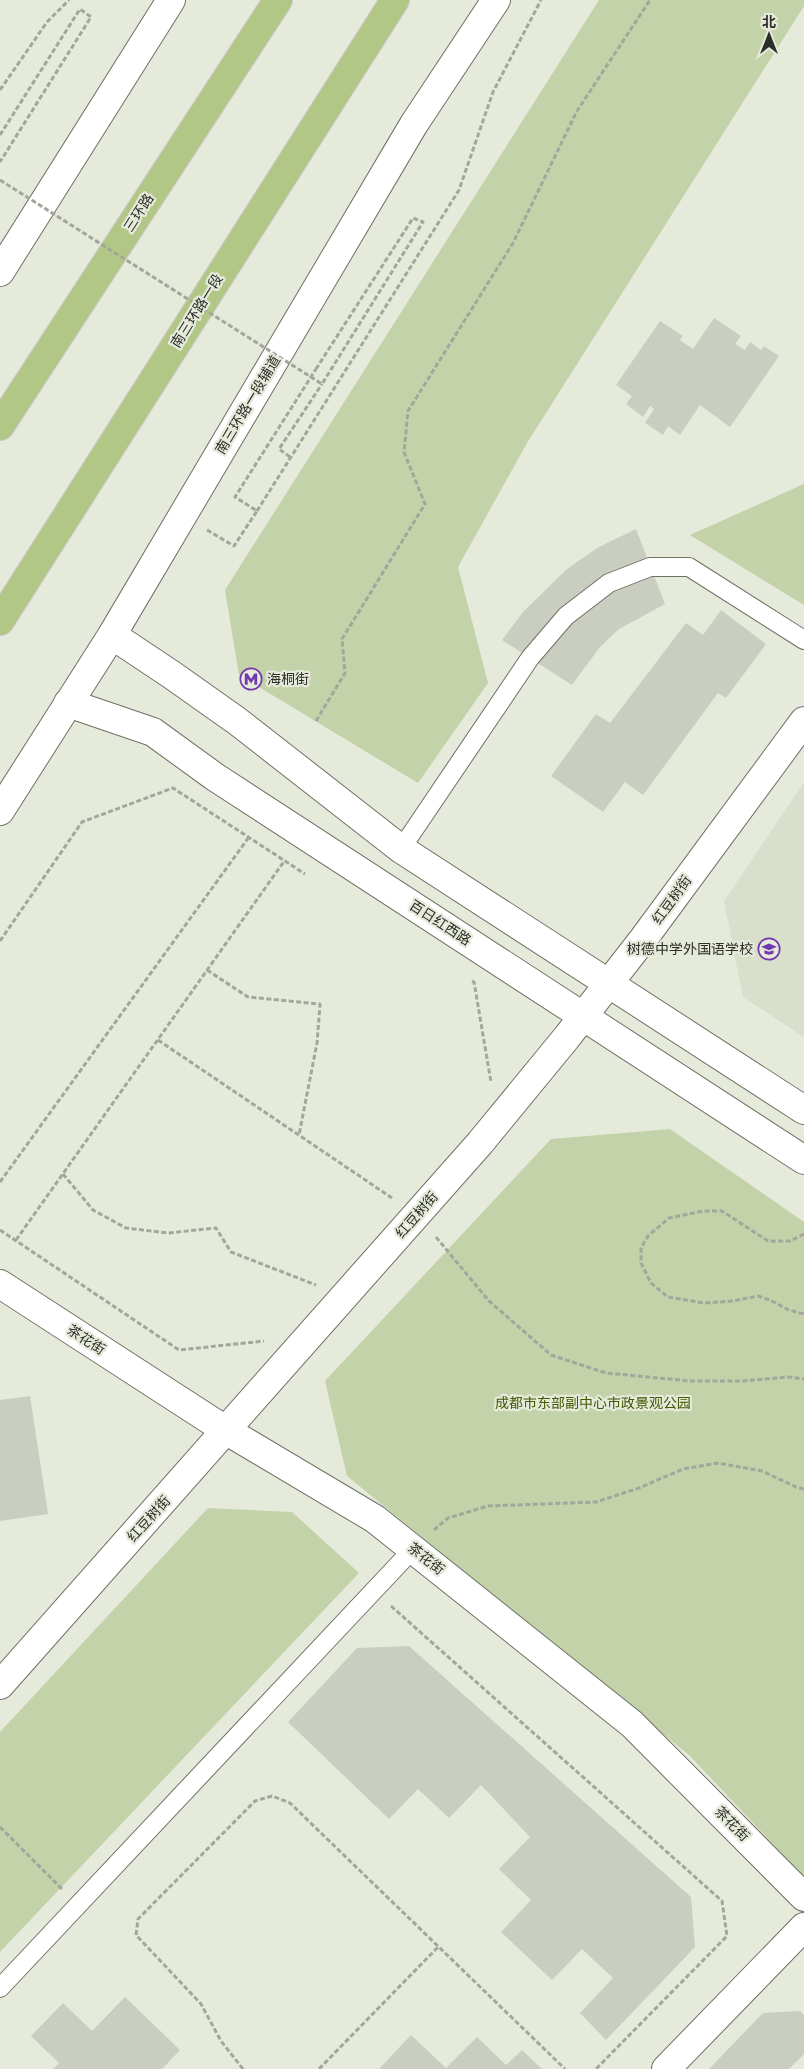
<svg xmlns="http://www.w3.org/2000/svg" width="804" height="2069" font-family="'Varela Round','Noto Sans SC',sans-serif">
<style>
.built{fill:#d8dfca}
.green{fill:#c3d2a8}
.building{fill:#c9cec0}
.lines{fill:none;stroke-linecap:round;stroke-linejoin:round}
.lane-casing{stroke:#6d7265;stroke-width:20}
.street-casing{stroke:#6d7265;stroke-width:30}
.secondary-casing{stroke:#6d7265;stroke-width:30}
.highway-casing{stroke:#c8c9c7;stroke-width:30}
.path{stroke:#a3a79b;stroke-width:3;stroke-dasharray:5 2.5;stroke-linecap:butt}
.lane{stroke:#fff;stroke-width:18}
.street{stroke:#fff;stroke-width:28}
.secondary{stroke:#fff;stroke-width:28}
.highway{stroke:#b2c786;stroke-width:28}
.path-bridge{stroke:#a3a79b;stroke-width:3;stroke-dasharray:5 2.5;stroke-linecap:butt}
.labels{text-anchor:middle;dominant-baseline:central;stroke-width:4.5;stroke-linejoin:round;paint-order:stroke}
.street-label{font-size:14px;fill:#2c2e28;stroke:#e5eadb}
.poi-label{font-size:14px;fill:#2c2e28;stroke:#e5eadb;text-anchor:start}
.park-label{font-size:14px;fill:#455802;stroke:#e5eadb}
</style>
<rect width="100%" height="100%" fill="#e5eadb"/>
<polygon class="built" points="804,782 804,1037 743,997 724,901"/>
<g class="green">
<polygon points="599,0 804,0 804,6 527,443 458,567 488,683 418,783 239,675 225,590"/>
<polygon points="804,484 804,605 690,535"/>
<polygon points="670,1129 804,1222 804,1877 689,1755 347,1476 325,1381 551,1139"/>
<polygon points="208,1508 292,1512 359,1573 0,1952 0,1732"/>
</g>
<g class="building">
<polygon points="714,318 741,336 735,344 745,350 750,342 761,350 764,346 779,356 730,427 700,405 680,435 668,426 663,435 645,423 654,409 650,406 643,417 626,404 632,396 616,385 660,321 683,336 680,340 693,349"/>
<polygon points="636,529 665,604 619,629 600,647 572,685 502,640 523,612 567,569 597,548"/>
<polygon points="721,610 766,644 726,698 718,693 643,795 625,782 603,812 551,776 596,714 610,723 686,623 703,635"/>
<polygon points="30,1396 48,1514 0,1521 0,1400"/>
<polygon points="409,1646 691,1897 695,1947 606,2040 580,2013 613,1978 582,1949 552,1980 501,1932 531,1900 499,1869 530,1837 481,1785 449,1818 418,1789 389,1819 288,1722 357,1648"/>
<polygon points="125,1997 180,2050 162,2069 53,2069 59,2063 31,2036 63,2003 92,2031"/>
<polygon points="800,2011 804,2015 804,2054 789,2069 709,2069 763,2013"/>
<polygon points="411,2035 446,2068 477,2037 506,2065 522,2050 542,2069 379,2069"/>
</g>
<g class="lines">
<g class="lane-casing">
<g id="lane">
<polyline points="401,849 530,658 566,616 609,583 650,567 689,567 804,640"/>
<polyline points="0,1988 413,1549"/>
</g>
</g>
<g class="street-casing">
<g id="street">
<polyline points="0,1284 227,1431 375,1519 632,1724 804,1897"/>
<polyline points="0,1685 480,1143 567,1037 644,938 804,721"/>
<polyline points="666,2069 804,1927"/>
</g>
</g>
<g class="secondary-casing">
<g id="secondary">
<polyline points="0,272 171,0"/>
<polyline points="112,635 172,675 237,721 401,849 804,1110"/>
<polyline points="68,703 153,732 215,777 804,1160"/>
<polyline points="0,811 112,635 414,124 496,0"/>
</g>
</g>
<g class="highway-casing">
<g id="highway">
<polyline points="0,426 278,0"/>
<polyline points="0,621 395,0"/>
</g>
</g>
<g class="path">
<polyline points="0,90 47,22 69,0"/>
<polyline points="0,135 80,9 91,17 0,162"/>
<polyline points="290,457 279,449 322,384"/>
<polyline points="257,511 459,190 493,92 541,0"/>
<polyline points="207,530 234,546 257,511 235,497 316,369"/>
<polyline points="316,721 345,673 342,639 425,504 404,452 408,411 513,243 577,111 650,0"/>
<polyline points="0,941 82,822 173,788 305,874"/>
<polyline points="207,970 248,997 320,1004 317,1043 299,1135"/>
<polyline points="472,981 474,982 491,1082"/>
<polyline points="158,1040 392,1198"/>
<polyline points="63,1174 93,1210 126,1228 168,1233 216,1228 231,1252 316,1285"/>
<polyline points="0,1182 249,837"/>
<polyline points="0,1230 179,1350 264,1341"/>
<polyline points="804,1234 790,1241 768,1241 722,1211 703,1211 669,1218 648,1236 641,1248 641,1263 651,1283 668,1297 704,1303 733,1301 758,1296 770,1300 789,1310 804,1314"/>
<polyline points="436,1237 489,1301 551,1355 606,1373 690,1381 741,1381 789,1377 804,1379"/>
<polyline points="16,1240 285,860"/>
<polyline points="434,1530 448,1518 488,1506 596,1502 639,1488 683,1469 718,1463 762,1471 796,1487 804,1489"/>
<polyline points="391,1606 722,1901 727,1936 596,2069"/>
<polyline points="0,1827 62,1889"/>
<polyline points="243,2069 221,2041 201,2004 136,1935 138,1919 255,1801 272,1796 290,1803 565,2069"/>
<polyline points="319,2069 439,1946"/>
</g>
<use href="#lane" class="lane"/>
<use href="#street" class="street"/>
<use href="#secondary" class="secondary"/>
<use href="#highway" class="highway"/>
<polyline class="path-bridge" points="0,180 322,384 423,222 413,218 316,369"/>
</g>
<defs>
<g id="metro-ring" transform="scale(1.125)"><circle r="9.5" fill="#e5eadb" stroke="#7338ad" stroke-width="1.5"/><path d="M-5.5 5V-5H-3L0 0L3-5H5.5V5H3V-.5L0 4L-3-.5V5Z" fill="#7338ad"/></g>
<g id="school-ring" transform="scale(1.125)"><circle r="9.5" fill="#e5eadb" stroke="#7338ad" stroke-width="1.5"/><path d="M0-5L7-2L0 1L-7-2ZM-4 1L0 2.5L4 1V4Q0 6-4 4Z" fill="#7338ad"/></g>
</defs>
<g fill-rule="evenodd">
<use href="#metro-ring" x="251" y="679"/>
<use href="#school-ring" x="769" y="949"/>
</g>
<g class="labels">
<g class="street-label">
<text transform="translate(139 213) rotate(-57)">三环路</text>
<text transform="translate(197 311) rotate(-58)">南三环路一段</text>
<text transform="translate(248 405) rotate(-59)">南三环路一段辅道</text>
<text transform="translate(672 900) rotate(-54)">红豆树街</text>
<text transform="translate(440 923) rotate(33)">百日红西路</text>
<text transform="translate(417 1215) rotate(-49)">红豆树街</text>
<text transform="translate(86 1340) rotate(33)">茶花街</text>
<text transform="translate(149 1519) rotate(-48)">红豆树街</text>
<text transform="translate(426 1559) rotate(38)">茶花街</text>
<text transform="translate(732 1824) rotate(45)">茶花街</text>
</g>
<g class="poi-label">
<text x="267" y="679">海桐街</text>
<text x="753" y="949" text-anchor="end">树德中学外国语学校</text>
</g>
<g class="park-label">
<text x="593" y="1403">成都市东部副中心市政景观公园</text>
</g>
</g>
<g transform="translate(769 35)" stroke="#e5eadb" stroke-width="4" paint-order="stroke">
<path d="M0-4L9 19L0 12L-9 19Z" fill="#2c2e28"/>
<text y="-8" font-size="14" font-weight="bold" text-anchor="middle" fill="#2c2e28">北</text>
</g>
</svg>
